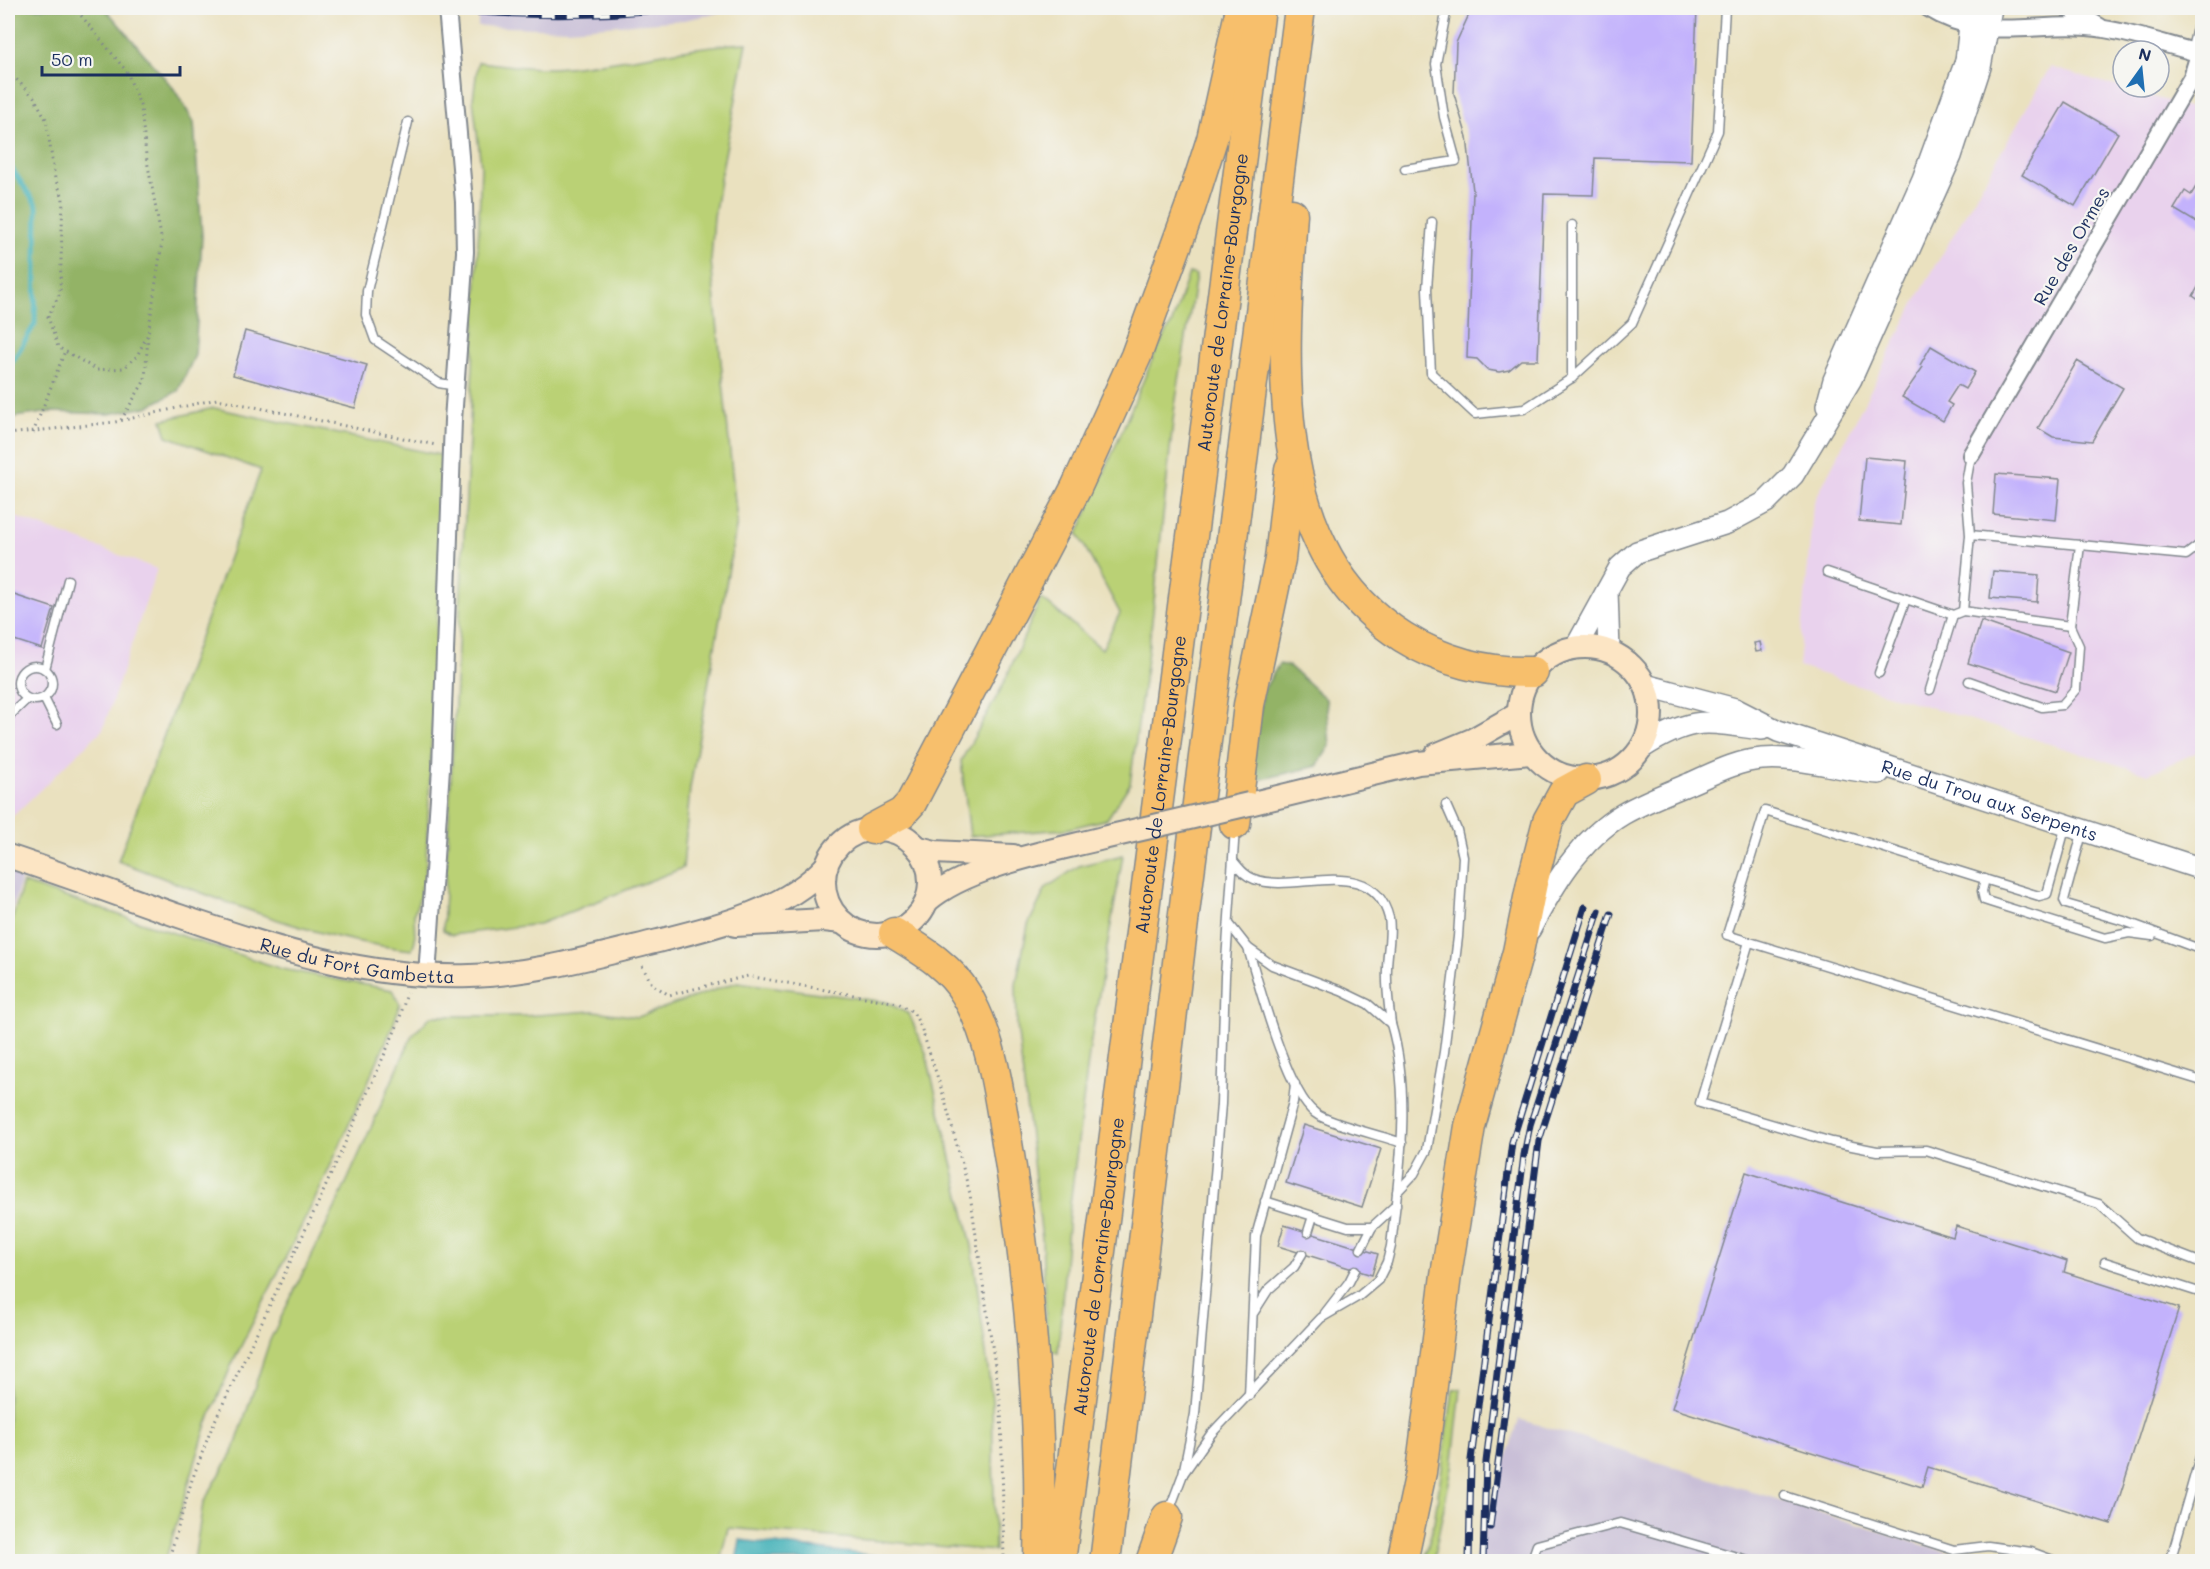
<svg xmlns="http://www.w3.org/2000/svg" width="2210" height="1569" font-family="Mali,sans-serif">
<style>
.built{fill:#e9d2ed}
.industrial{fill:#c9bfd7}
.green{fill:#bad175;stroke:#6a806a;stroke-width:1.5}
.forest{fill:#93b366;stroke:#577162;stroke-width:1.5}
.water{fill:#3fb0b7;stroke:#2d708a;stroke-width:1.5}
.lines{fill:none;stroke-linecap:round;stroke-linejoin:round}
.stream{stroke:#3fb0b7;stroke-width:5}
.building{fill:#c3b2fc}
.service-casing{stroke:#82888e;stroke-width:11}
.minor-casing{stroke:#82888e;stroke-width:20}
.tertiary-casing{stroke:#82888e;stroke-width:24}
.secondary-casing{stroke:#82888e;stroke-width:26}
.motorway-casing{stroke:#82888e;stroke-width:33}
.path{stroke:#82888e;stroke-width:3;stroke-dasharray:1.5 4.5;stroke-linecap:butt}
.service{stroke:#fff;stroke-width:8}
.minor{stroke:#fff;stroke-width:16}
.tertiary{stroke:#fff;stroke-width:21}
.secondary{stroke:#fce5c4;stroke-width:22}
.motorway{stroke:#f7bf6c;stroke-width:30}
.rail-casing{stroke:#1b2f5e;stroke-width:7}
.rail{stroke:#f6f6f2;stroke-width:4.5;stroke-dasharray:14;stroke-linecap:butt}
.secondary-bridge-casing{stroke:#82888e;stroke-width:26;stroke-linecap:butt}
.secondary-bridge{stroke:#fce5c4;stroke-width:22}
.labels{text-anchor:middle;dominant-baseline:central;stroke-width:4.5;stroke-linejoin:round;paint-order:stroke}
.street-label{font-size:18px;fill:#1b2f5e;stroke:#f6f6f2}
</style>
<rect width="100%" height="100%" fill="#f6f6f2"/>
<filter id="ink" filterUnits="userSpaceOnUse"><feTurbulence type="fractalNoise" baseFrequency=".0167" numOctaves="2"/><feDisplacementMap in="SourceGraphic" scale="12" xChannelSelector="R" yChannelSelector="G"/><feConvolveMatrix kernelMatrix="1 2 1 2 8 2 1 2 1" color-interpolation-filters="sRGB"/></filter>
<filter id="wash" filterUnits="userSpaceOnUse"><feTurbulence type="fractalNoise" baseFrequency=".008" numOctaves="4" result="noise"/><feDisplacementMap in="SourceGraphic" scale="24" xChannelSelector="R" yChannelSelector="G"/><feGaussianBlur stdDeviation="1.35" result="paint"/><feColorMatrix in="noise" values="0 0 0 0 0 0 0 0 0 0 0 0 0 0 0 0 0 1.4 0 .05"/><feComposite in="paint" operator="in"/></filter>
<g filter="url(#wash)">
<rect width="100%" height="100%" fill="#eae1bf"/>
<g class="built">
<polygon points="2050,67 2202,111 2202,750 2148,774 1799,667 1813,504 1917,298"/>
<polygon points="8,514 157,569 103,729 8,821"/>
</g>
<g class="industrial">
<polygon points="478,8 743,8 684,20 568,29 478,26"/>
<polygon points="8,856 27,862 8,922"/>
<polygon points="1519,1419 1975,1561 1474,1562"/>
</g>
<g class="green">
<path d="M747,43L721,174L714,217L711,261L737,522L690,788L683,868L539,924L452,935L443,930L475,327L481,166L473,99L478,62C502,64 527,69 551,68C617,65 681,46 747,43Z"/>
<polygon points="1189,273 1196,275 1174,412 1152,621 1130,784 1107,819 1067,829 970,836 961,761 1002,687 1041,598 1102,649 1120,613 1078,534 1155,353 1172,323"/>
<path d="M214,408L445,456L425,883L414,913L415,940L412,950C310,940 213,896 118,861L261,470L167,436L162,420Z"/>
<polygon points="1123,855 1090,1046 1069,1213 1058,1353 1047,1349 1042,1239 1017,1025 1016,984 1028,925 1046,888 1079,866"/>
<polygon points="23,883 282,969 392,990 400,1004 393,1026 321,1187 231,1366 207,1424 165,1561 8,1561 8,933"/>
<polygon points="737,982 886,1002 909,1014 926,1053 972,1246 992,1400 995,1551 728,1528 720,1561 194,1561 203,1503 234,1450 270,1340 335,1208 412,1036 431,1016 523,1016 594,1011 638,1017"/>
<polygon points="1461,1389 1452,1468 1433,1561 1424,1561 1434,1523 1453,1390"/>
</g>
<g class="forest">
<polygon points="8,8 105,8 174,89 194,122 202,236 195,355 178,391 147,407 109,414 51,412 8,418"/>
<polygon points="1279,664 1289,666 1326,699 1330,746 1317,766 1250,782 1263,691"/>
</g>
<polygon class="water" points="740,1540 921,1561 736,1561"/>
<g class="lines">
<polyline class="stream" points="8,163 37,206 35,324 8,369"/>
</g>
<g id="blocks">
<g class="building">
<polygon points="1472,8 1697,8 1691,161 1595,158 1593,195 1544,194 1538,360 1521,360 1509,370 1499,372 1488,370 1477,359 1467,358 1473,191 1467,137 1454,94 1456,43"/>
<polygon points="2065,102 2118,133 2075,206 2022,175"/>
<polygon points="2200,180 2202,181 2202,226 2174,209 2185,191 2191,195"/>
<polygon points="2202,280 2202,302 2193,296"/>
<polygon points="245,331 367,365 355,408 233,375"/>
<polygon points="1931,346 1975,372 1965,389 1958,385 1947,402 1952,405 1943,421 1902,397 1923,367 1920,365"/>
<polygon points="2077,361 2123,388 2092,441 2053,437 2038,428"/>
<polygon points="1865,457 1907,461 1901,525 1859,521"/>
<polygon points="1996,474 2060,479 2056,520 1993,514"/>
<polygon points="1993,571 2039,575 2037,602 1990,598"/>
<polygon points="8,593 54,608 42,649 8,638"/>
<polygon points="1981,621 2069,652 2056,691 1968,663"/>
<polygon points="1760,642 1762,651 1756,652 1754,643"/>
<polygon points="1304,1125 1381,1149 1362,1207 1286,1183"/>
<polygon points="1746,1172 1953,1237 1956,1226 2034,1250 2067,1261 2064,1272 2179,1308 2111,1524 1928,1467 1922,1487 1672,1408"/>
<polygon points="1284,1225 1378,1254 1372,1275 1278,1246"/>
</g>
</g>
</g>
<g filter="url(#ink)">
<use href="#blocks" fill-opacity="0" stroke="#82888e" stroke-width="1.5"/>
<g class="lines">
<g class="service-casing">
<g id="service">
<polyline points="2191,52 2202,8"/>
<polyline points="408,122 367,291 366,315 375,340 439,383 456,386"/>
<polyline points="1405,169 1456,161 1444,117 1436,64 1447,8"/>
<polyline points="1432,222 1427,289 1431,373 1475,414 1524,409 1572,378 1632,323 1718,131 1725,8"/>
<polyline points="1572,378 1572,225"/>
<polyline points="1970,535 2080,545 2070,626 1963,611 1970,535 1966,483 1971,455"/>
<polyline points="2080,545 2186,555 2202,543"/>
<polyline points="1827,572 1953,615 1963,611"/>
<circle cx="35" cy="683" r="17"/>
<polyline points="45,669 68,580"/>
<polyline points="1879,673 1906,599"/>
<polyline points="1969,681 2042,707 2062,705 2076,689 2079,646 2070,626"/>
<polyline points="1930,690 1953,615"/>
<polyline points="44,698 57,724"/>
<polyline points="8,717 27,699"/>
<polyline points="2066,825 2047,894 2039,896 1765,811 1727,935 2202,1081"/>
<polyline points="2083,830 2064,900 2066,904 2124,921 2202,950"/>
<path d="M1234,862C1240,869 1245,876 1254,879C1296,895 1372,852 1389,918C1392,933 1387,953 1387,969C1386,987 1389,1006 1391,1024"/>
<polyline points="1985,879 1982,891 1984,900 1990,902 2105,938 2129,933 2152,936"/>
<polyline points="1749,942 1700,1103 1832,1142 1877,1151 1926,1150 2099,1204 2137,1238 2202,1263"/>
<path d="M1248,948C1259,985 1287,1092 1315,1113C1327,1123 1383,1136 1402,1143"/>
<polyline points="1397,1192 1414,1174 1427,1150 1444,1052 1458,937 1463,857 1457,830 1446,805"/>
<polyline points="1265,1201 1348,1227 1372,1227"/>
<polyline points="1308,1232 1313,1216"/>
<polyline points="1361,1249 1372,1227 1396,1205"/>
<polyline points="2105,1262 2202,1293"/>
<polyline points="1254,1312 1268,1290 1294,1267 1302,1254"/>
<polyline points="1325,1313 1349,1282 1355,1270"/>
<polyline points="1249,1396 1256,1236 1293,1102 1295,1084"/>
<path d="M1183,1474L1211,1434L1321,1318L1359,1296L1378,1280L1387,1262L1391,1246C1399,1173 1412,1096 1391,1024L1368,1004L1341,991L1272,965L1248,948L1230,925"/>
<polyline points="1785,1496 1954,1550 1988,1546 2031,1552 2058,1562"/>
<polyline points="1169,1511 1183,1474 1195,1414 1221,1104 1225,976 1235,828"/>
<polyline points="1531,1562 1537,1545 1620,1523 1754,1562"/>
<polyline points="2170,1562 2202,1450"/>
</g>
</g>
<g class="minor-casing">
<g id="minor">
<path d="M1928,8C1989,46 2039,18 2104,29C2137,34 2170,46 2202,54"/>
<polyline points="2068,8 2100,27"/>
<polyline points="1971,455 2192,77 2199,54"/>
<polyline points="427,976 441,768 453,420 465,252 464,202 447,8"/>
</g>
</g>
<g class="tertiary-casing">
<g id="tertiary">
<polyline points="1827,406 1834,380 1923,179 1966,61 1972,8"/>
<polyline points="1607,591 1609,651"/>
<polyline points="1576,647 1620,567 1637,552 1727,523 1766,502 1793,475 1851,379 1951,156 1980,67 1991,8"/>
<path id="s1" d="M1645,685L1735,709L1778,731L2202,869"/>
<path d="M1643,747C1694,715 1705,722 1762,729"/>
<path d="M1530,929C1553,886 1579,840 1623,814C1644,802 1667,793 1689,784C1712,774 1736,761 1762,759C1801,756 1840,770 1879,773"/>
</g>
</g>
<g class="secondary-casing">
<g id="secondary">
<circle cx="1585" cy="713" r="66"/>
<polyline points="1436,755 1472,740 1518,714"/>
<polyline points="1249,804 1418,763 1531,753"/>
<circle cx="877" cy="882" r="53"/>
<polyline points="919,848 935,852 1013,856"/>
<path id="s2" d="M8,856C65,875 122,896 179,916C275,949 367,979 470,976C533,974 597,956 658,941C715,927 784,911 825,867"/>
<path d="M927,901C967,866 1052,851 1103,838"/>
<polyline points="735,925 824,920 842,922"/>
</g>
</g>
<g class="motorway-casing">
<g id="motorway">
<path d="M1292,214C1283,356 1264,549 1403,637C1441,661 1487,673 1533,672"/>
<polyline points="1235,824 1249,705 1280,559 1290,469"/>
<polyline points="872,829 902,813 911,803 1076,488 1136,356 1190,208 1212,139 1241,8"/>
<path d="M894,933C921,950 950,966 966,994C994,1041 1000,1102 1009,1155C1031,1293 1042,1422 1039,1562"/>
<path id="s3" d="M1060,1562L1260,8"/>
<polyline points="1105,1562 1186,897 1300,8"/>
<polyline points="1151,1562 1167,1517"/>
<polyline points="1402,1562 1421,1472 1446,1275 1470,1126 1518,952 1532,883 1548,821 1564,792 1586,780"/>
</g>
</g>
<g class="path">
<polyline points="8,71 34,97 46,119 55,179 63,197 60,293 48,317 58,347 97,370 124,368 137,356 148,334 162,242 146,155 141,108 127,72 75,8"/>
<polyline points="121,420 145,380 148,336"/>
<polyline points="33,433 65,351"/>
<polyline points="8,434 115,422 217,399 436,445"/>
<polyline points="642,966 652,984 669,995 748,976 898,1003 913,1012 921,1027 944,1097 970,1194 1001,1407 1004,1562"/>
<polyline points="168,1562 192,1480 212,1427 320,1199 398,1024 407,993"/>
</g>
<use href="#service" class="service"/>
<use href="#minor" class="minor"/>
<use href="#tertiary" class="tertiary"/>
<use href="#secondary" class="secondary"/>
<use href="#motorway" class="motorway"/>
<g class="rail-casing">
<g id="rail">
<path d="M428,8C510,16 592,18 674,8"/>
<polyline points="1490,1527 1539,1141 1611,914"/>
<polyline points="1469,1562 1471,1460 1512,1142 1585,907"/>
<polyline points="1483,1562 1486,1462 1524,1155 1530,1125 1599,911"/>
</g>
</g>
<use href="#rail" class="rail"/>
<g class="secondary-bridge-casing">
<polyline id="secondary-bridge" points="1103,838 1249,804"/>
</g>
<use href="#secondary-bridge" class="secondary-bridge"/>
</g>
</g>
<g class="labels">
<g class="street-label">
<text transform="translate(2071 246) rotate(-60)">Rue des Ormes</text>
<text stroke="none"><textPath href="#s3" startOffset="1270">Autoroute de Lorraine-Bourgogne</textPath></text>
<text stroke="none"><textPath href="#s3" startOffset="784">Autoroute de Lorraine-Bourgogne</textPath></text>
<text stroke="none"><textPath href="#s1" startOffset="364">Rue du Trou aux Serpents</textPath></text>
<text stroke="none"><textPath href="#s2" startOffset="366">Rue du Fort Gambetta</textPath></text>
<text stroke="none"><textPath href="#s3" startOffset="298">Autoroute de Lorraine-Bourgogne</textPath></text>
</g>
</g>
<rect width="2210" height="1569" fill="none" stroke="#f6f6f2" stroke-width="30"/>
<g transform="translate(2141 69) rotate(15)"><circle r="28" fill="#f6f6f2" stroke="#9ea6b7" stroke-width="1.5"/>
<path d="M0-4.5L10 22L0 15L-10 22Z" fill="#1f6fb2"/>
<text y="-9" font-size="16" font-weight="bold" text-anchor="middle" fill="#1b2f5e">N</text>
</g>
<path d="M42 66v9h138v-9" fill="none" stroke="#1b2f5e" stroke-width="3"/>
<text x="51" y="66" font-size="18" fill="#1b2f5e" stroke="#f6f6f2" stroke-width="4.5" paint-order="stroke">50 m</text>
</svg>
